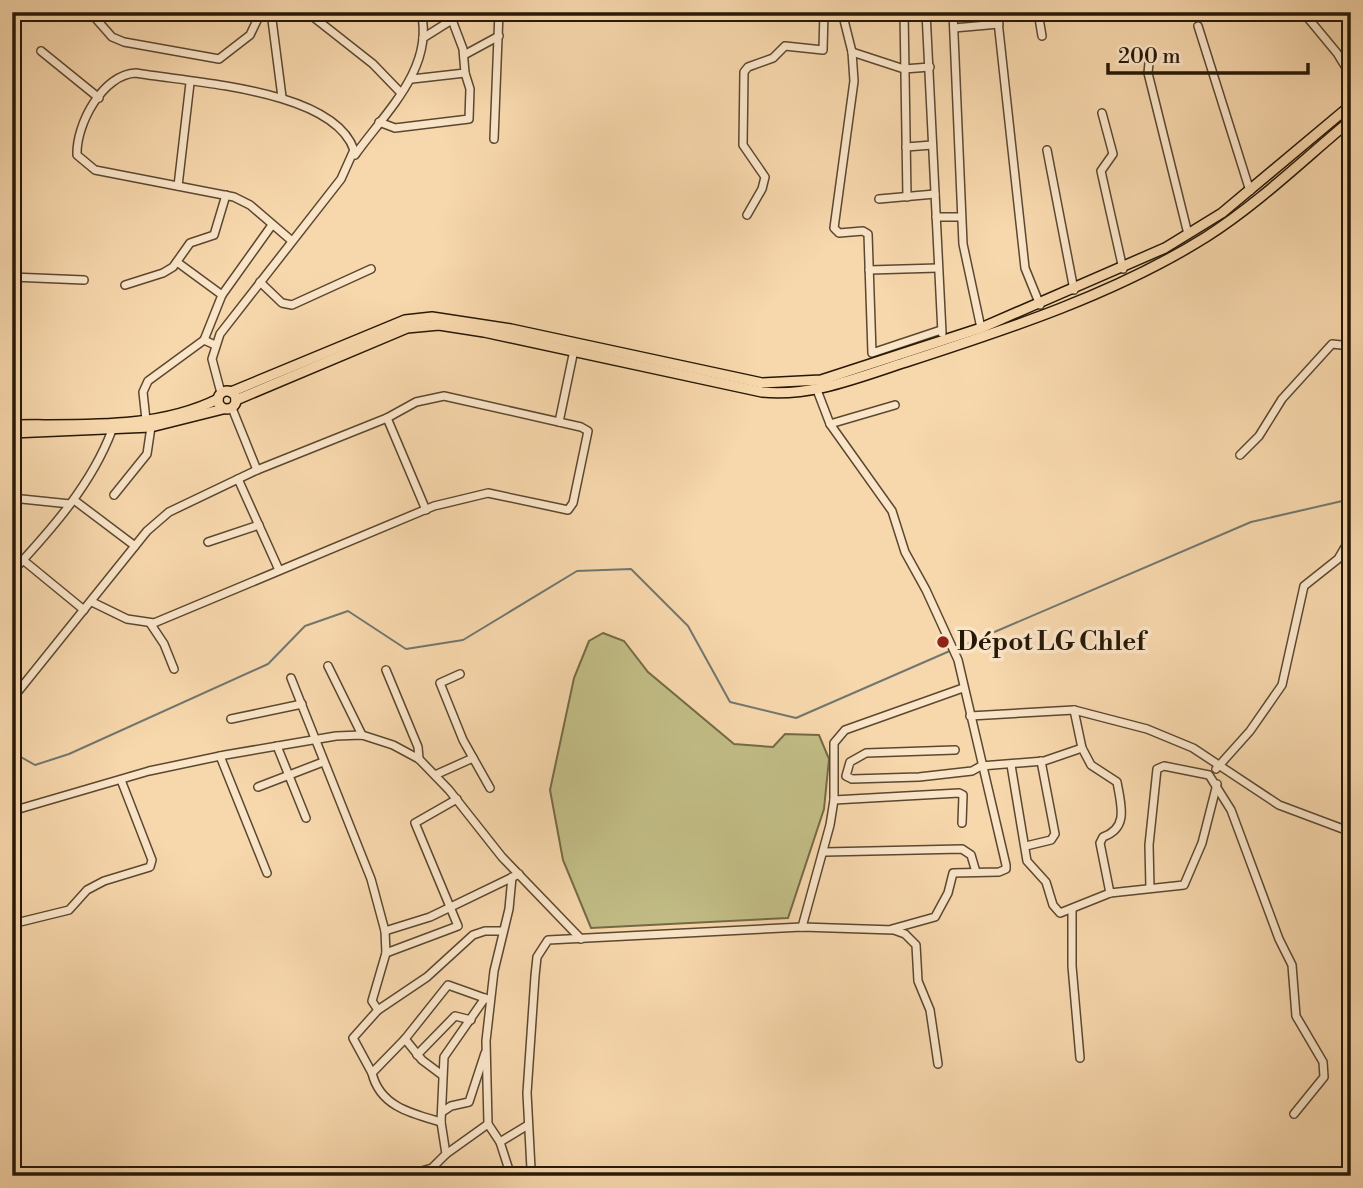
<svg xmlns="http://www.w3.org/2000/svg" width="1363" height="1188" font-family="'Libre Bodoni',serif">
<style>
.green{fill:#c2bd86;stroke:#746a46;stroke-width:2}
.lines{fill:none;stroke-linecap:round;stroke-linejoin:round}
.stream{stroke:#717770;stroke-width:2}
.minor-casing{stroke:#5b4830;stroke-width:10}
.major-casing{stroke:#271806;stroke-width:12}
.minor{stroke:#fae5c9;stroke-width:7}
.major{stroke:#f7d7ac;stroke-width:9}
.poi-dot{fill:#8f2418;stroke:#fae5c9;stroke-width:2.5}
.labels{text-anchor:middle;dominant-baseline:central;stroke-width:7;stroke-linejoin:round;paint-order:stroke}
.poi-label{font-size:26px;font-weight:bold;fill:#271806;stroke:#fae5c9;text-anchor:start}
</style>
<rect width="100%" height="100%" fill="#f7d7ac"/>
<filter id="stains"><feTurbulence type="fractalNoise" baseFrequency=".00286" numOctaves="4"/><feColorMatrix values="0 0 0 0 .2 0 0 0 0 .09 0 0 0 0 .02 0 0 0 .5 -.17"/></filter>
<radialGradient id="worn" r=".72"><stop offset=".6" stop-color="#630" stop-opacity="0"/><stop offset="1" stop-color="#630" stop-opacity=".3"/></radialGradient>
<polygon class="green" points="603,633 624,641 648,672 734,744 773,747 785,734 819,735 829,759 824,809 788,918 591,928 563,860 550,790 574,678 589,641"/>
<g class="lines">
<g class="stream">
<polyline points="957,648 1251,522 1351,499"/>
<polyline points="12,752 35,765 69,754 268,664 305,626 348,611 406,649 463,640 577,571 631,569 688,626 730,702 796,718 952,650"/>
</g>
<g class="minor-casing">
<g id="minor">
<polyline points="90,12 112,37 124,42 219,59 250,35 261,12"/>
<polyline points="271,12 282,97"/>
<polyline points="307,12 373,64 401,93"/>
<polyline points="719,12 734,16 743,12"/>
<polyline points="842,12 852,52 854,81 834,228 839,233 863,231 868,234 872,353 941,330"/>
<polyline points="904,12 907,197"/>
<polyline points="926,12 942,333"/>
<polyline points="953,12 963,244 981,328"/>
<polyline points="997,12 1025,268 1040,305"/>
<polyline points="1038,12 1042,36"/>
<polyline points="1303,12 1337,53 1351,76"/>
<polyline points="998,17 1038,13"/>
<polyline points="1198,26 1250,191"/>
<polyline points="954,28 999,24"/>
<polyline points="423,38 450,21 457,12"/>
<polyline points="41,51 99,98"/>
<polyline points="852,52 904,69 930,67"/>
<polyline points="464,55 499,36"/>
<polyline points="1149,63 1148,73 1188,234"/>
<polyline points="412,79 465,73 463,49 449,12"/>
<polyline points="1102,113 1113,154 1101,171 1123,269"/>
<polyline points="379,122 395,128 469,119 470,89 465,73"/>
<polyline points="494,139 499,12"/>
<polyline points="906,147 932,145"/>
<polyline points="1047,150 1074,290"/>
<path d="M355,155C384,114 435,68 421,12"/>
<polyline points="178,186 190,83"/>
<polyline points="879,199 935,194"/>
<polyline points="747,215 762,189 765,177 743,145 744,72 748,67 773,58 785,46 823,50 824,12"/>
<polyline points="936,217 961,217"/>
<polyline points="177,262 222,295 272,225"/>
<polyline points="869,270 938,268"/>
<polyline points="12,277 84,280"/>
<polyline points="260,282 282,303 292,305 371,269"/>
<polyline points="125,285 163,273 173,267 190,243 214,235 226,195"/>
<polyline points="204,340 222,295"/>
<polyline points="817,390 830,424 892,511 905,552 926,590 958,660 1006,865 1006,869 999,872 953,873 948,893 935,917 892,929"/>
<path d="M221,393L212,359L220,334L341,179L354,150C333,89 193,83 136,73C103,74 76,124 77,155L95,170L234,197L250,205L292,241"/>
<polyline points="232,408 257,470"/>
<polyline points="387,418 426,510"/>
<polyline points="146,420 143,392 148,381 204,340 215,345"/>
<polyline points="559,422 574,350"/>
<polyline points="830,424 895,405"/>
<polyline points="1240,455 1259,436 1282,399 1332,344 1351,346"/>
<polyline points="238,479 279,570"/>
<polyline points="114,495 147,454 151,427"/>
<polyline points="12,498 70,504"/>
<polyline points="74,500 135,546"/>
<polyline points="208,542 259,525"/>
<polyline points="12,558 23,560 84,610"/>
<path d="M12,572C51,530 92,484 112,430"/>
<polyline points="150,623 164,644 174,669"/>
<polyline points="328,666 362,735"/>
<polyline points="386,670 418,747 419,759"/>
<polyline points="460,674 440,683 463,740 490,788"/>
<polyline points="291,678 371,879 385,931 430,917 519,874"/>
<polyline points="12,699 147,531 169,512 257,470 387,418 416,402 444,396 581,427 588,431 573,503 568,510 488,493 434,506 154,623 127,619 92,602"/>
<path d="M1074,710L1082,748L1091,765L1117,782C1121,805 1129,828 1103,837L1100,843L1110,893"/>
<polyline points="970,716 1074,710 1147,729 1193,748 1279,805 1351,832"/>
<polyline points="231,719 302,704"/>
<polyline points="277,746 306,818"/>
<polyline points="955,750 866,753 850,762 846,776 852,779 919,777 972,771 981,766 1044,761 1082,748"/>
<polyline points="220,756 267,873"/>
<polyline points="1011,765 1027,861 1046,882 1053,905 1060,913 1110,893 1184,885 1202,843 1217,784"/>
<polyline points="1216,769 1250,731 1282,685 1304,586 1338,559 1348,542"/>
<polyline points="435,775 473,758"/>
<polyline points="258,787 323,762"/>
<polyline points="834,800 959,793 963,795 962,823"/>
<polyline points="12,811 149,771 225,755 336,736 362,735 393,745 419,759 449,790 502,857 581,939"/>
<polyline points="1026,846 1051,840 1055,834 1041,761"/>
<polyline points="825,852 962,849 971,855 976,872"/>
<polyline points="512,877 509,909 494,971 486,1041 488,1124 500,1142 528,1125"/>
<polyline points="1150,888 1149,845 1157,769 1164,766 1209,775 1231,810 1279,939 1292,965 1296,1016 1323,1062 1324,1077 1294,1114"/>
<polyline points="1072,910 1072,966 1080,1058"/>
<polyline points="12,924 69,910 87,890 104,881 150,867 152,860 121,780"/>
<polyline points="802,927 830,825 834,800 834,743 845,730 963,688"/>
<polyline points="385,931 386,953 372,1001 378,1010 427,977 473,935 485,931 502,931"/>
<polyline points="386,953 458,926 415,823 457,799"/>
<polyline points="405,1039 422,1060 442,1075"/>
<polyline points="417,1055 455,1016 471,1020"/>
<polyline points="372,1073 353,1038 378,1010"/>
<polyline points="442,1112 451,1106 469,1102 485,1053"/>
<path d="M441,1122C413,1114 380,1107 372,1073L405,1039L448,985L490,1000"/>
<polyline points="500,1142 509,1170 518,1176"/>
<polyline points="446,1154 488,1124"/>
<polyline points="404,1176 432,1168 446,1154 441,1122 444,1057 485,998"/>
<polyline points="527,1176 531,1169 527,1093 535,976 537,957 548,940 802,927 894,930 905,934 916,945 918,981 930,1010 938,1064"/>
</g>
</g>
<g class="major-casing">
<g id="major">
<circle cx="227" cy="400" r="9"/>
<polyline points="231,392 405,320 432,317 511,329 762,383 821,380 981,328 1165,248 1222,213 1351,105"/>
<path d="M236,400L407,328L439,325L484,332L762,392C812,397 859,377 906,362C1008,329 1115,294 1206,237C1258,204 1304,159 1351,120"/>
<path d="M12,425C80,424 156,430 218,399"/>
<polyline points="12,433 151,427 223,409"/>
</g>
</g>
<use href="#minor" class="minor"/>
<use href="#major" class="major"/>
</g>
<circle class="poi-dot" cx="943" cy="642" r="7"/>
<g class="labels">
<g class="poi-label">
<text x="957" y="642">Dépot LG Chlef</text>
</g>
</g>
<rect width="1363" height="1188" fill="none" stroke="#f7d7ac" stroke-width="42"/>
<rect x="14" y="14" width="1335" height="1160" fill="none" stroke="#271806" stroke-width="3.5"/>
<rect x="21" y="21" width="1321" height="1146" fill="none" stroke="#271806" stroke-width="2"/>
<path d="M1108 63v10h200v-10" fill="none" stroke="#271806" stroke-width="3.5"/>
<text x="1118" y="63" font-size="21" fill="#271806" stroke="#fae5c9" stroke-width="5" paint-order="stroke">200 m</text>
<rect width="100%" height="100%" filter="url(#stains)"/>
<rect width="100%" height="100%" fill="url(#worn)"/>
</svg>
